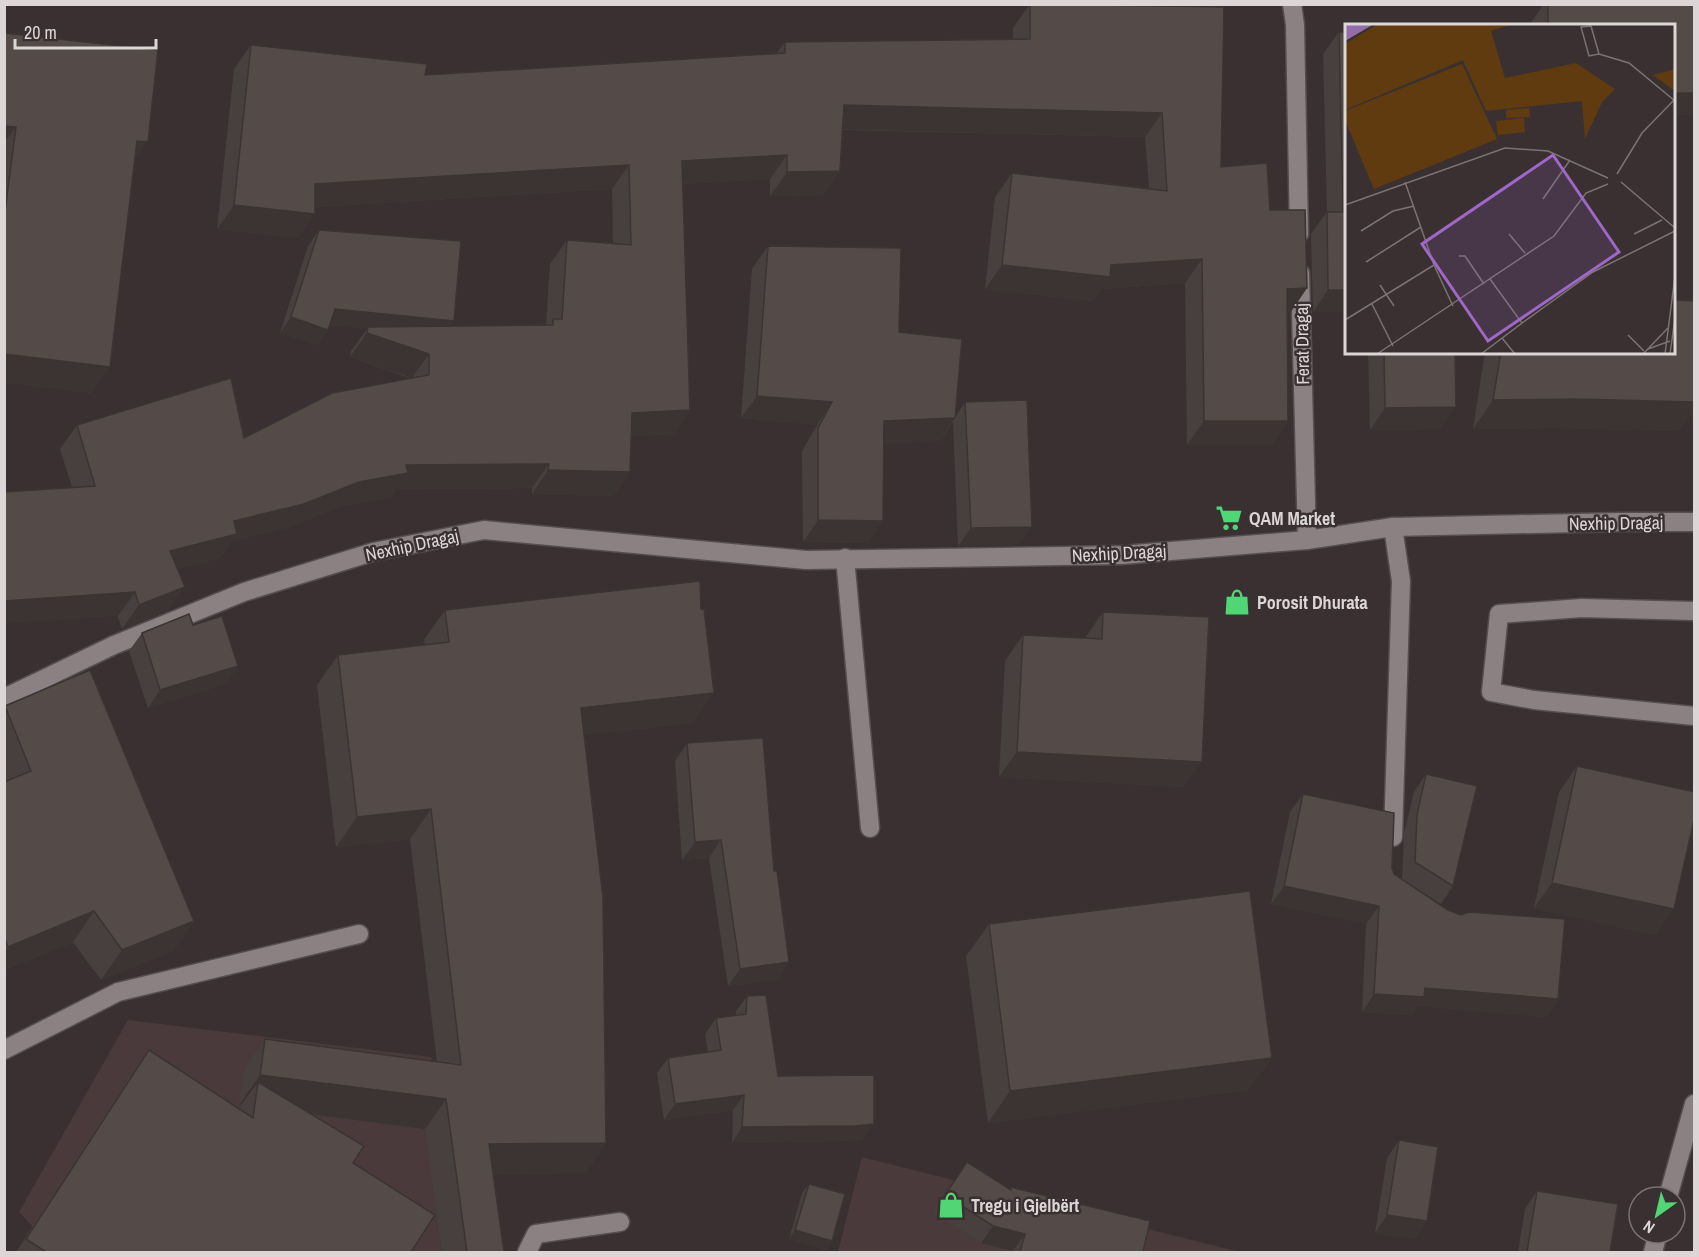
<svg xmlns="http://www.w3.org/2000/svg" width="1699" height="1257" font-family="'Archivo Narrow',sans-serif">
<style>
.built{fill:#4a3a3c}
.lines{fill:none;stroke-linecap:round;stroke-linejoin:round}
.service-casing{stroke:#554d4f;stroke-width:21}
.minor-casing{stroke:#554d4f;stroke-width:21}
.service{stroke:#8c8182;stroke-width:18}
.minor{stroke:#8c8182;stroke-width:18}
.wall{fill:#48403f}
.shaded-wall{fill:#3b3433}
.building{fill:#544b49;stroke:#3b3433;stroke-width:1.5}
.labels{text-anchor:middle;dominant-baseline:central;stroke-width:5;stroke-linejoin:round;paint-order:stroke}
.street-label{font-size:18px;fill:#dcd6d6;stroke:#3a3032}
.poi-label{font-size:18px;font-weight:bold;fill:#dcd6d6;stroke:#3a3032;text-anchor:start}
.inset-road{fill:none;stroke:#7b7274;stroke-width:1.5}
.view{fill:#9d68c7;fill-opacity:0.15;stroke:#9d68c7;stroke-width:3}
.inset-edge{fill:none;stroke:#dcd6d6;stroke-width:3}
</style>
<rect width="100%" height="100%" fill="#3a3032"/>
<g class="built">
<polygon points="128,1020 431,1057 471,1252 57,1252 19,1212"/>
<polygon points="862,1157 1240,1252 838,1252"/>
</g>
<g class="lines">
<g class="service-casing">
<g id="service">
<polyline points="1694,611 1582,608 1499,614 1491,692 1534,700 1694,716"/>
<polyline points="527,1252 536,1234 620,1222"/>
</g>
</g>
<g class="minor-casing">
<g id="minor">
<polyline points="1292,4 1295,25 1299,234"/>
<polyline points="1300,273 1307,540"/>
<polyline points="845,558 870,828"/>
<polyline points="4,698 114,645 244,592 373,552 484,530 806,560 1122,555 1307,540 1393,527 1621,522 1694,522"/>
<polyline points="1393,837 1401,581 1393,527"/>
<polyline points="4,1050 118,992 359,934"/>
<polyline points="1668,1197 1694,1104"/>
<polyline points="1653,1252 1658,1233"/>
</g>
</g>
<use href="#service" class="service"/>
<use href="#minor" class="minor"/>
</g>
<g class="wall">
<polygon points="1030,4 1073,4 1221,167 1270,210 1307,288 1290,313 1287,313 1288,421 1271,445 1187,445 1185,283 1102,289 1093,301 985,289 995,197 1012,173 1149,188 1145,137 843,130 840,171 823,195 770,196 770,179 683,184 690,410 674,434 631,436 614,496 532,494 532,488 396,489 391,497 342,506 287,528 232,541 220,558 177,569 168,611 122,629 72,487 60,449 77,425 244,438 412,379 350,357 351,351 367,329 329,325 328,330 317,345 280,333 308,246 319,230 450,326 546,325 550,264 567,240 613,243 612,189 315,207 298,238 217,229 234,69 251,45 425,75 776,54 785,42 1013,39 1013,28"/>
<polygon points="1544,4 1695,4 1695,114 1674,115 1674,26 1532,26 1532,21"/>
<polygon points="1339,32 1347,312 1313,312 1311,234 1327,212 1323,54"/>
<polygon points="4,33 135,161 92,393 4,382"/>
<polygon points="768,246 899,332 956,416 965,402 1019,544 958,546 953,422 940,441 884,443 868,543 803,542 802,451 817,425 741,418 752,269"/>
<polygon points="1695,295 1695,414 1691,414 1679,431 1557,428 1473,429 1485,352 1674,352 1691,301"/>
<polygon points="1368,352 1455,352 1440,429 1370,430"/>
<polygon points="445,610 693,723 584,735 606,1143 585,1173 493,1174 504,1252 442,1252 425,1129 311,1114 353,1163 411,1252 16,1252 129,1078 149,1050 239,1109 241,1105 239,1105 244,1069 265,1039 437,1062 410,839 336,847 317,685 338,655 425,645 424,640"/>
<polygon points="1103,612 1184,787 999,777 1005,661 1023,635 1085,638"/>
<polygon points="193,625 238,666 225,684 148,708 129,651 142,633"/>
<polygon points="4,706 194,921 173,951 101,980 73,942 4,970"/>
<polygon points="687,743 774,871 789,962 777,980 728,986 709,858 682,860 675,761"/>
<polygon points="1577,766 1656,935 1534,908 1559,792"/>
<polygon points="1426,774 1453,886 1441,904 1408,883 1558,999 1546,1017 1418,1006 1412,1015 1362,1012 1366,924 1271,904 1290,812 1303,794 1392,868 1394,874 1402,880 1404,833 1414,792"/>
<polygon points="989,924 1249,1090 988,1123 966,956"/>
<polygon points="747,996 778,1076 863,1139 844,1141 732,1143 733,1110 664,1120 657,1073 668,1058 708,1052 705,1034 716,1018 736,1015 736,1011"/>
<polygon points="1399,1140 1427,1221 1414,1239 1375,1233 1387,1158"/>
<polygon points="967,1162 1009,1189 1010,1187 1143,1252 1012,1252 1013,1251 981,1243 933,1212"/>
<polygon points="809,1184 832,1241 826,1250 789,1239 802,1193"/>
<polygon points="1537,1191 1610,1252 1518,1252 1525,1209"/>
</g>
<g class="shaded-wall">
<polygon points="1674,93 1695,93 1695,114 1674,115"/>
<polygon points="844,105 1162,113 1145,137 828,129"/>
<polygon points="4,126 16,127 4,143"/>
<polygon points="137,141 148,142 130,167"/>
<polygon points="787,155 770,179 665,185 682,161"/>
<polygon points="629,165 612,189 298,208 315,184"/>
<polygon points="840,171 823,195 770,196 787,172"/>
<polygon points="234,205 315,214 298,238 217,229"/>
<polygon points="1202,259 1185,283 1102,289 1093,301 985,289 1002,265 1111,265"/>
<polygon points="1307,288 1290,313 1270,313 1287,289"/>
<polygon points="1328,290 1347,290 1347,312 1313,312"/>
<polygon points="335,309 454,321 443,336 368,327 367,329 324,325"/>
<polygon points="291,317 328,330 317,345 280,333"/>
<polygon points="367,333 429,354 412,378 350,357"/>
<polygon points="4,354 110,367 92,393 4,382"/>
<polygon points="1695,391 1695,414 1691,414 1679,431 1557,428 1473,429 1493,400 1576,399"/>
<polygon points="757,396 832,402 817,425 741,418"/>
<polygon points="1456,407 1440,429 1370,430 1385,408"/>
<polygon points="690,410 674,434 615,437 632,413"/>
<polygon points="955,418 940,441 868,444 884,421"/>
<polygon points="1204,421 1288,421 1271,445 1187,445"/>
<polygon points="549,464 532,488 396,489 391,497 342,506 287,528 232,541 220,558 153,575 170,551 234,521 359,482 406,465"/>
<polygon points="548,470 630,472 614,496 532,494"/>
<polygon points="818,520 883,521 868,543 803,542"/>
<polygon points="1032,527 1019,544 958,546 971,528"/>
<polygon points="185,587 168,611 122,629 139,605"/>
<polygon points="135,592 118,616 4,624 4,601"/>
<polygon points="238,666 225,684 148,708 160,690"/>
<polygon points="714,693 693,723 560,738 581,708"/>
<polygon points="1017,752 1202,762 1184,787 999,777"/>
<polygon points="431,809 410,839 336,847 357,817"/>
<polygon points="721,840 709,858 682,860 695,842"/>
<polygon points="1552,883 1674,909 1656,935 1534,908"/>
<polygon points="1284,886 1379,906 1366,924 1271,904"/>
<polygon points="94,911 73,942 4,970 4,952 8,947"/>
<polygon points="194,921 173,951 101,980 122,950"/>
<polygon points="789,962 777,980 728,986 740,969"/>
<polygon points="1425,988 1558,999 1546,1017 1418,1006 1412,1015 1362,1012 1374,994"/>
<polygon points="1272,1058 1249,1090 988,1123 1010,1091"/>
<polygon points="260,1075 446,1099 425,1129 255,1107 258,1082 241,1105 239,1105"/>
<polygon points="744,1095 733,1110 664,1120 675,1104"/>
<polygon points="874,1124 863,1139 844,1141 732,1143 742,1127"/>
<polygon points="606,1143 585,1173 468,1174 489,1144"/>
<polygon points="1387,1215 1427,1221 1414,1239 1375,1233"/>
<polygon points="993,1226 1025,1234 1013,1251 981,1243"/>
<polygon points="795,1230 832,1241 826,1250 789,1239"/>
</g>
<g class="building">
<polygon points="1030,4 1224,7 1221,167 1267,163 1270,210 1305,210 1307,288 1287,289 1288,421 1204,421 1202,259 1111,265 1110,277 1002,265 1012,173 1167,191 1162,113 844,105 840,171 787,172 787,155 682,161 690,410 632,413 630,472 548,470 549,464 406,465 408,473 359,482 304,504 234,521 237,534 170,551 185,587 139,605 135,592 4,601 4,492 95,486 77,425 231,378 244,438 332,393 429,375 429,354 367,333 368,327 553,325 553,319 562,319 567,240 631,245 629,165 315,184 315,214 234,205 251,45 427,64 425,75 785,53 785,42 1030,39"/>
<polygon points="1548,4 1695,4 1695,93 1674,93 1674,26 1548,26"/>
<polygon points="1339,32 1347,32 1347,290 1328,290 1327,212 1343,212"/>
<polygon points="4,33 158,50 148,142 137,141 110,367 4,354 4,219 16,127 4,126"/>
<polygon points="319,230 461,241 454,321 335,309 328,330 291,317"/>
<polygon points="768,246 901,248 899,332 962,339 955,418 884,421 883,521 818,520 818,428 832,402 757,396"/>
<polygon points="1674,300 1695,301 1695,402 1576,399 1493,400 1501,352 1674,352"/>
<polygon points="1384,352 1455,352 1456,407 1385,408"/>
<polygon points="1027,400 1032,527 971,528 965,402"/>
<polygon points="700,581 701,609 704,609 714,693 581,708 603,898 606,1143 489,1144 504,1252 467,1252 446,1099 260,1075 265,1039 461,1065 431,809 357,817 338,655 449,642 445,610"/>
<polygon points="1103,612 1209,617 1202,762 1017,752 1023,635 1102,639"/>
<polygon points="189,614 193,625 222,616 238,666 160,690 142,633"/>
<polygon points="90,670 194,921 122,950 94,911 8,947 4,937 4,782 31,771 5,706"/>
<polygon points="763,738 774,871 777,871 789,962 740,969 721,840 695,842 687,743"/>
<polygon points="1577,766 1695,792 1695,815 1674,909 1552,883"/>
<polygon points="1426,774 1477,786 1453,886 1415,862 1417,815"/>
<polygon points="1303,794 1394,813 1392,868 1394,874 1448,910 1461,915 1469,912 1565,919 1558,999 1425,988 1424,997 1374,994 1379,906 1284,886"/>
<polygon points="1250,891 1272,1058 1010,1091 989,924"/>
<polygon points="766,995 778,1076 874,1075 874,1124 855,1126 742,1127 744,1095 675,1104 668,1058 721,1050 716,1018 746,1014 747,996"/>
<polygon points="149,1050 253,1118 258,1082 364,1146 353,1163 435,1215 411,1252 46,1252 26,1239"/>
<polygon points="1399,1140 1438,1147 1427,1221 1387,1215"/>
<polygon points="967,1162 1011,1190 1010,1187 1150,1221 1143,1252 1020,1252 1025,1234 993,1226 945,1195"/>
<polygon points="809,1184 845,1194 832,1241 795,1230"/>
<polygon points="1537,1191 1618,1204 1610,1252 1527,1252"/>
</g>
<defs>
<g id="supermarket-bare" transform="scale(2.07)"><path d="M-6-5.5h2.5l.6 2H6L4.5 2H-2.5L-4.4-4H-6ZM-1.5 3.2a1.3 1.3 0 1 0 .1 0ZM3 3.2a1.3 1.3 0 1 0 .1 0Z" fill="#50d674" stroke="#3a3032" stroke-width="2.5" paint-order="stroke"/></g>
<g id="shop-bare" transform="scale(2.07)"><path d="M-5-2.5h2.3a2.7 3.5 0 0 1 5.4 0H5L5.5 6h-11ZM-1.5-2.5h3a1.5 2.3 0 0 0-3 0Z" fill="#50d674" stroke="#3a3032" stroke-width="2.5" paint-order="stroke"/></g>
</defs>
<g fill-rule="evenodd">
<use href="#supermarket-bare" x="1229" y="518"/>
<use href="#shop-bare" x="1237" y="602"/>
<use href="#shop-bare" x="951" y="1205"/>
</g>
<g class="labels">
<g class="street-label">
<text transform="translate(1302 344) rotate(-91)">Ferat Dragaj</text>
<text transform="translate(1616 523) rotate(-1)">Nexhip Dragaj</text>
<text transform="translate(412 545) rotate(-12)">Nexhip Dragaj</text>
<text transform="translate(1119 553) rotate(-3)">Nexhip Dragaj</text>
</g>
<g class="poi-label">
<text x="1249" y="518">QAM Market</text>
<text x="1257" y="602">Porosit Dhurata</text>
<text x="971" y="1205">Tregu i Gjelbërt</text>
</g>
</g>
<g transform="translate(1345 24)">
<rect width="330" height="330" fill="#3a3032"/>
<path d="M33,0H168L146,7L160,54L231,39L270,65L257,78L240,115L237,77L141,87L118,36L0,86V20ZM117,40L152,115L29,165L0,96V87ZM330,45V67L308,51ZM184,84L185,93L161,94V86ZM179,94L180,108L153,111L151,97Z" fill="#603b10"/>
<path d="M4,0H29L0,17V2Z" fill="#936ca9"/>
<path class="inset-road" d="M254,30L246,2L236,3L244,32L254,30L284,39L330,77M272,150L297,109L330,75M60,158L89,241L108,282M276,158L330,204M198,175L225,136M0,181L160,124L203,127L263,154M16,207L48,187L69,182M164,210L180,229M289,210L317,196M114,232H120L139,260M21,238L76,203M35,261L49,282M27,280L48,322M0,296L89,241M177,299L248,248L330,207M283,311L299,327M157,314L170,330M303,325L325,317M32,330L209,212L241,169L263,160M136,330L177,299L145,255M298,330L323,304M320,330L330,252M325,330L330,294"/>
<path class="view" d="M208,131L274,228L143,317L77,220Z"/>
<rect width="330" height="330" class="inset-edge"/>
</g>
<rect width="1699" height="1257" fill="none" stroke="#dcd6d6" stroke-width="12"/>
<g transform="translate(1657 1215) rotate(214)"><circle r="28" fill="#3a3032" stroke="#7b7274" stroke-width="1.5"/>
<path d="M0-4.5L10 22L0 15L-10 22Z" fill="#50d674"/>
<text y="-9" font-size="16" font-weight="bold" text-anchor="middle" fill="#dcd6d6">N</text>
</g>
<path d="M15 39v9h141v-9" fill="none" stroke="#dcd6d6" stroke-width="3"/>
<text x="24" y="39" font-size="18" fill="#dcd6d6" stroke="#3a3032" stroke-width="4.5" paint-order="stroke">20 m</text>
</svg>
